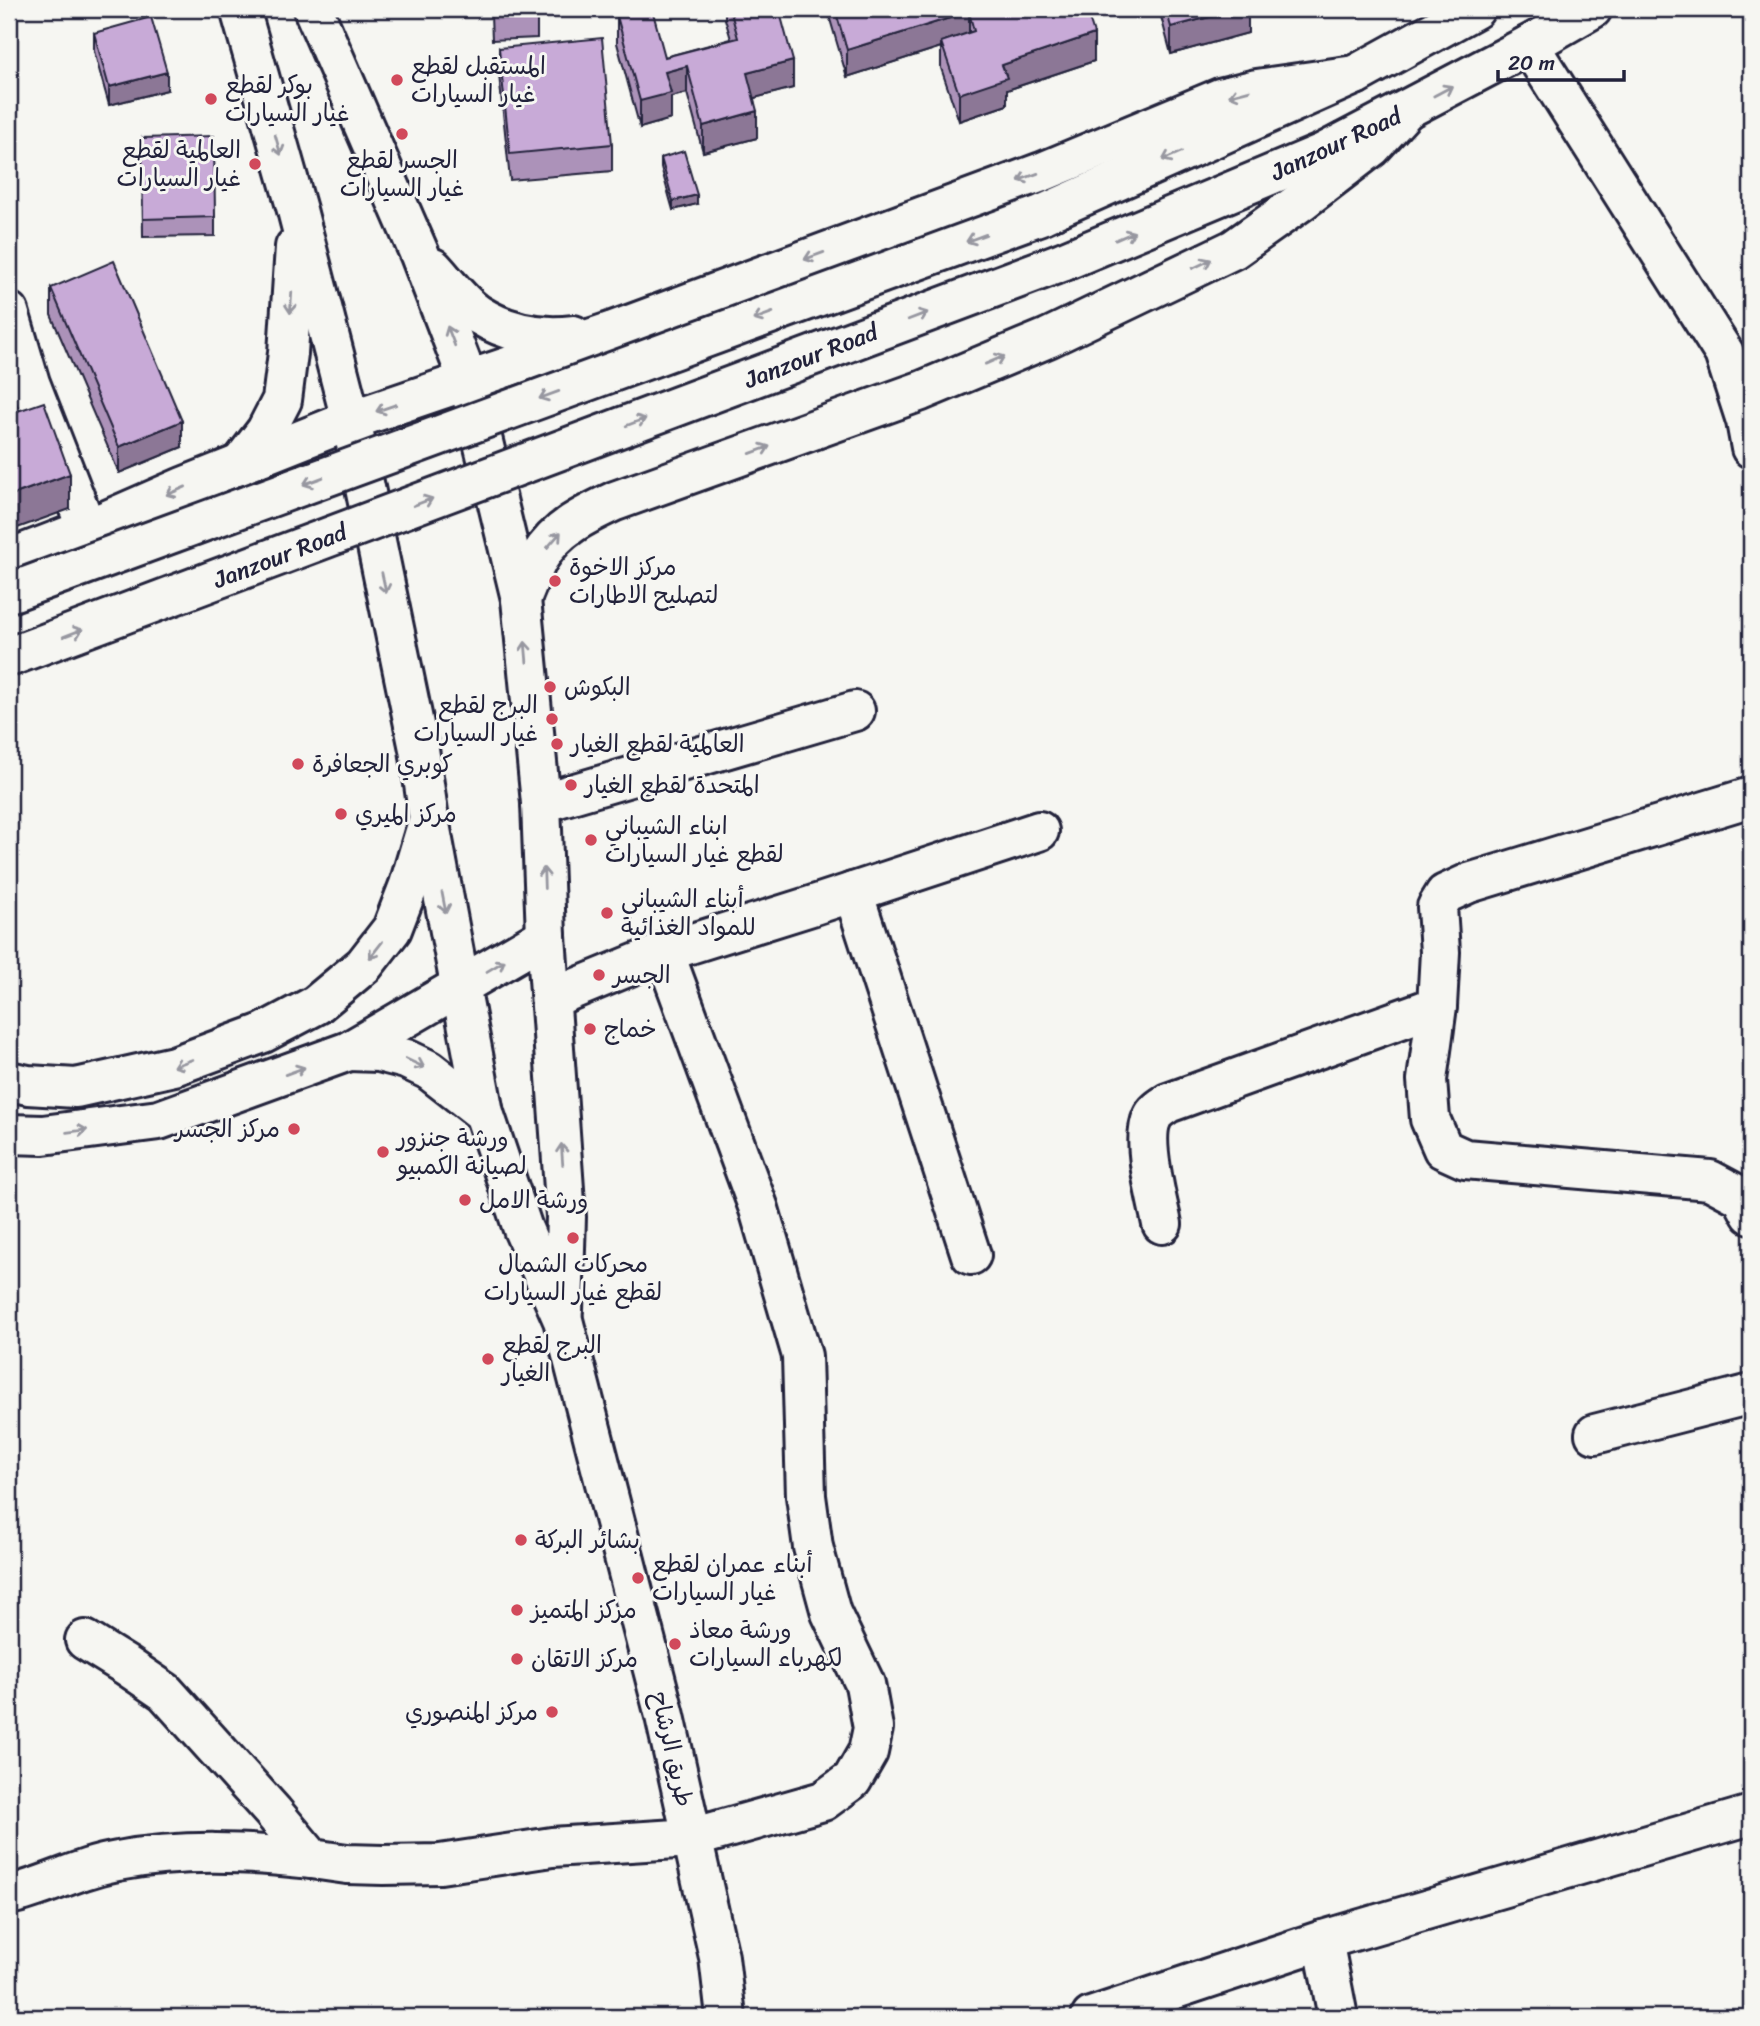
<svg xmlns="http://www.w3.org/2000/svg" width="1760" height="2026" font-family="Sriracha,'Playpen Sans Arabic',sans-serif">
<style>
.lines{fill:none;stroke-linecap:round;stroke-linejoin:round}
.minor-casing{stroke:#22223b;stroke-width:44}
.major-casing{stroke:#22223b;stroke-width:44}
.minor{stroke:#f6f6f2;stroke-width:38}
.major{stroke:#f6f6f2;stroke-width:38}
.major-bridge-casing{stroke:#22223b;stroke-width:44;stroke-linecap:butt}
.major-bridge{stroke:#f6f6f2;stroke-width:38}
.wall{fill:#ac92b9;stroke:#22223b;stroke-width:2}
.shaded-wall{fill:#8c7796;stroke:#22223b;stroke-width:2}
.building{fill:#c8aad7;stroke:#22223b;stroke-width:2}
.oneway{stroke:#9797a0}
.poi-dot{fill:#d1495b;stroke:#f6f6f2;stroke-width:2.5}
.labels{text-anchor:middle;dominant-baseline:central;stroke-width:6;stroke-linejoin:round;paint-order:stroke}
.poi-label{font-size:24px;fill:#22223b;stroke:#f6f6f2;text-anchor:start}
.street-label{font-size:24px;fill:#22223b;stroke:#f6f6f2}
</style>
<rect width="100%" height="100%" fill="#f6f6f2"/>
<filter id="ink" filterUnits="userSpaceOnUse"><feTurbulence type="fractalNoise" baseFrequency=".0143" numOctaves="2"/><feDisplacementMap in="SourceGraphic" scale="14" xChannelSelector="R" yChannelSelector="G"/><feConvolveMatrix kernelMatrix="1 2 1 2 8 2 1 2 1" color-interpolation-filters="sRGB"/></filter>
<g filter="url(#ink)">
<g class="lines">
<g class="minor-casing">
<g id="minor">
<polyline points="1529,45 1724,353 1746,421 1751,448"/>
<polyline points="9,312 30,383 87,529"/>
<polyline points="1751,797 1469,883 1445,894 1437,907 1440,952 1437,1006 1427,1080 1430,1119 1443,1149 1465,1159 1710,1180 1742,1197 1751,1214"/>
<polyline points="541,803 855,711"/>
<polyline points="853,892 971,1255"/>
<polyline points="552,998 664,952 811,906 1039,831"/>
<path d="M1162,1224C1157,1199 1141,1141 1152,1118C1155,1111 1162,1107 1168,1103L1437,1006"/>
<polyline points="1595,1434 1751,1394"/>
<polyline points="85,1640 127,1666 165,1692 273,1812 312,1859 347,1864 383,1865 440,1864 552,1847 692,1838 823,1801 852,1780 868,1752 873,1728 865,1684 831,1613 813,1547 806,1496 802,1356 759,1209 664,952"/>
<path d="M9,1895C46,1887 80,1867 118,1861C182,1849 248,1852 312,1859"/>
<polyline points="1323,1940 1338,2017"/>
<polyline points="1091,2017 1323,1940 1751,1815"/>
</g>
</g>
<g class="major-casing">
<g id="major">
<polyline points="240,9 297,210 351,420 419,749 429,819 484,1113 523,1229 563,1320 665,1716 719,1957 726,2017"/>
<polyline points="313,9 420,255 468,380 521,599 541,803 546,936 566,1217 563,1311"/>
<polyline points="1041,215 1355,75 1475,9"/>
<polyline points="1062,262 1323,153 1529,45 1592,9"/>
<path d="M433,268C446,282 463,305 479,315C508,333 539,339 573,335"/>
<polyline points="239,466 266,431 282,400 288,353 295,247"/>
<polyline points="9,559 87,529 183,487 351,420 613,331 1042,172 1220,98 1257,89 1355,75"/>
<path d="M521,599C527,586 532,570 539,558C557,528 585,515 615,501L921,391L1048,338L1234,249L1303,200L1372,147L1404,112"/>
<polyline points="349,1051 379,1052 406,1059 429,1070 484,1113"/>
<polyline points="9,1081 28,1085 76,1088 174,1066 263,1033 316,1005 364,965 392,929 409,885 427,825"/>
<polyline points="9,1134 43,1135 159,1120 349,1051 546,936"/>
</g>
</g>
<use href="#minor" class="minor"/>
<use href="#major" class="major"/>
<g class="major-bridge-casing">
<g id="major-bridge">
<polyline points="9,593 1041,215"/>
<polyline points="9,657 1062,262"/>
</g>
</g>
<use href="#major-bridge" class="major-bridge"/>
</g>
<g class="wall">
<polygon points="437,9 537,9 537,38 492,40 491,15 438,16"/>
<polygon points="725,9 779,9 793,88 754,98 757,138 703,152 687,93 671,97 671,119 640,128 617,43 617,16 665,57 731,39 725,19"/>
<polygon points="827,9 1107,9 1088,15 1094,61 1007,90 1007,105 959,121 941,68 941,47 847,77"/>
<polygon points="1159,9 1248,9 1248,33 1171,54"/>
<polygon points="1273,9 1345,9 1345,13 1276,17"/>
<polygon points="94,33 167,90 109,105 94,51"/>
<polygon points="499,48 612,144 612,171 510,180 499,75"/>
<polygon points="142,138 215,217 215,236 143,237"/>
<polygon points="661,158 697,204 673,210 661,167"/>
<polygon points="51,288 182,447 119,473 51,315"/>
</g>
<g class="shaded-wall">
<polygon points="1080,9 1107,9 1080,18"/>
<polygon points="1240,9 1248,9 1248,33 1171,54 1171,27"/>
<polygon points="969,12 969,39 941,42 941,47 847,77 847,50"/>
<polygon points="1094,34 1094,61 1007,90 1007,105 959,121 959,94 1002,65"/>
<polygon points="793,61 793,88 747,100 747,73"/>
<polygon points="687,66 687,93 671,97 671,119 640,128 640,101 665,72"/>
<polygon points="167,72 167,90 109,105 109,87"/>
<polygon points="757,111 757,138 703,152 703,126"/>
<polygon points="697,195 697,204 673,210 673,201"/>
<polygon points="182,421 182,447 119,473 119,447"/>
<polygon points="70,474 70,509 9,531 9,496"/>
</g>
<g class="building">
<polygon points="492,9 537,9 537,12 492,13"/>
<polygon points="644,9 652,9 665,57 738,38 730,9 779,9 793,61 747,73 757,111 703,126 687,66 665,72 671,93 640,101 617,16"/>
<polygon points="835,9 1086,9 1094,34 1002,65 1007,78 959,94 941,42 974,31 969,12 847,50"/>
<polygon points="1166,9 1240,9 1171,27"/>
<polygon points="151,17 167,72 109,87 94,33"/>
<polygon points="602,38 612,144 510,154 499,48"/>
<polygon points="214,136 215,217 143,219 142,138"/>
<polygon points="684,151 697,195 673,201 661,158"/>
<polygon points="114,261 182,421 119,447 51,288"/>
<polygon points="44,402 70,474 9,496 9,414"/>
</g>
<defs><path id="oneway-shaft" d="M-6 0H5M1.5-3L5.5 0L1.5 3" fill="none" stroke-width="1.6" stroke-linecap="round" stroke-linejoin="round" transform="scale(1.75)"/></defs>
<g class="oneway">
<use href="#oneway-shaft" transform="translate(1443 91) rotate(-28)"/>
<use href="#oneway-shaft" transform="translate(1239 93) rotate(165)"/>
<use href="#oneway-shaft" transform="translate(278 145) rotate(74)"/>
<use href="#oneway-shaft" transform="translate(1172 156) rotate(156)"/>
<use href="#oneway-shaft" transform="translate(1028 177) rotate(160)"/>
<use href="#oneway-shaft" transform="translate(1125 236) rotate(-23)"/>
<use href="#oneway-shaft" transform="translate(976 238) rotate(160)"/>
<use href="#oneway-shaft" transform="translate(814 256) rotate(160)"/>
<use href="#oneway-shaft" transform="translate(1202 264) rotate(-26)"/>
<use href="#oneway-shaft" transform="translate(291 303) rotate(94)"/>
<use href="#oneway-shaft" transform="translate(763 316) rotate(160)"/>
<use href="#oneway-shaft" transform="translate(918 316) rotate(-21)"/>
<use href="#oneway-shaft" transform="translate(451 336) rotate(-111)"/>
<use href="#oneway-shaft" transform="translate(995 360) rotate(-23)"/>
<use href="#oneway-shaft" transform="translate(549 395) rotate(160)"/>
<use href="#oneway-shaft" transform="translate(386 408) rotate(161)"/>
<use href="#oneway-shaft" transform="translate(636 422) rotate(-21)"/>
<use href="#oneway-shaft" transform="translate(760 450) rotate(-20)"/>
<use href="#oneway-shaft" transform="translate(313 481) rotate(160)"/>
<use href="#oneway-shaft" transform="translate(176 491) rotate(157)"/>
<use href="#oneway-shaft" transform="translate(423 502) rotate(-21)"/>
<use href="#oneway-shaft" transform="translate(554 540) rotate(-49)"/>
<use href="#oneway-shaft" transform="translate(384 583) rotate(78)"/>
<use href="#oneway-shaft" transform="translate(73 633) rotate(-21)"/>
<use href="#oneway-shaft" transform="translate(526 652) rotate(-95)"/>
<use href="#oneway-shaft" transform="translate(544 878) rotate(-92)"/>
<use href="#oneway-shaft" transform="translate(444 903) rotate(79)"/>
<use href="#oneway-shaft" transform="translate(376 950) rotate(128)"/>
<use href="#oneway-shaft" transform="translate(496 966) rotate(-31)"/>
<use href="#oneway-shaft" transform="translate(183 1063) rotate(160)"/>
<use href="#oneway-shaft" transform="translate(415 1063) rotate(25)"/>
<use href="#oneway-shaft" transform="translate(295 1071) rotate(-20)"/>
<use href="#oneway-shaft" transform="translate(77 1131) rotate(-7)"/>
<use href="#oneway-shaft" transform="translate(562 1154) rotate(-94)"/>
</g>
</g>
<g class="poi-dot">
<circle cx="397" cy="80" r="7"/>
<circle cx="211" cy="99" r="7"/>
<circle cx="402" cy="134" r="7"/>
<circle cx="255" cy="164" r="7"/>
<circle cx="555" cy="581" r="7"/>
<circle cx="550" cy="687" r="7"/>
<circle cx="552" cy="719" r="7"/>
<circle cx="557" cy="744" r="7"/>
<circle cx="298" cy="764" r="7"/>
<circle cx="571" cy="785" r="7"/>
<circle cx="341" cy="814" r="7"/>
<circle cx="591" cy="840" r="7"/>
<circle cx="607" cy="913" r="7"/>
<circle cx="599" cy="975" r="7"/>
<circle cx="590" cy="1029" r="7"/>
<circle cx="294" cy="1129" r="7"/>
<circle cx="383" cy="1152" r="7"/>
<circle cx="465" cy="1200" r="7"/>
<circle cx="573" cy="1238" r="7"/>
<circle cx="488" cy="1359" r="7"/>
<circle cx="521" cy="1540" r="7"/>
<circle cx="638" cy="1578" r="7"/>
<circle cx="517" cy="1610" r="7"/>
<circle cx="675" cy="1644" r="7"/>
<circle cx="517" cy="1659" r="7"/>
<circle cx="552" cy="1712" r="7"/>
</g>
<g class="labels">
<g class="poi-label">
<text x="411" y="66">المستقبل لقطع<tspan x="411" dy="28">غيار السيارات</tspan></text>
<text x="225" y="85">بوكر لقطع<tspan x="225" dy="28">غيار السيارات</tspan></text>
<text x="241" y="150" text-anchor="end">العالمية لقطع<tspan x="241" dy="28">غيار السيارات</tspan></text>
<text x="402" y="160" text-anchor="middle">الجسر لقطع<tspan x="402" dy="28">غيار السيارات</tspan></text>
<text x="569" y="567">مركز الاخوة<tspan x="569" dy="28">لتصليح الاطارات</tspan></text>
<text x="564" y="687">البكوش</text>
<text x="538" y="705" text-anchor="end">البرج لقطع<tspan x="538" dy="28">غيار السيارات</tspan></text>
<text x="571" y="744">العالمية لقطع الغيار</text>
<text x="312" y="764">كوبري الجعافرة</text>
<text x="585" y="785">المتحدة لقطع الغيار</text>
<text x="355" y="814">مركز الميري</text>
<text x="605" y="826">ابناء الشيباني<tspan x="605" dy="28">لقطع غيار السيارات</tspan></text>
<text x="621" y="899">أبناء الشيباني<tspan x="621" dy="28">للمواد الغذائية</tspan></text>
<text x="613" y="975">الجسر</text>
<text x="604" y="1029">خماج</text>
<text x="280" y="1129" text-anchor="end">مركز الجسر</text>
<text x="397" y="1138">ورشة جنزور<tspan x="397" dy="28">لصيانة الكمبيو</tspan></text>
<text x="479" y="1200">ورشة الامل</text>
<text x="573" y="1264" text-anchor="middle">محركات الشمال<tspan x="573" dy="28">لقطع غيار السيارات</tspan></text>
<text x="502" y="1345">البرج لقطع<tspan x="502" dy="28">الغيار</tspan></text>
<text x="535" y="1540">بشائر البركة</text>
<text x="652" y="1564">أبناء عمران لقطع<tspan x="652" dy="28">غيار السيارات</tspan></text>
<text x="531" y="1610">مركز المتميز</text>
<text x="689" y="1630">ورشة معاذ<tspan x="689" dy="28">لكهرباء السيارات</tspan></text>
<text x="531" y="1659">مركز الاتقان</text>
<text x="538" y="1712" text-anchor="end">مركز المنصوري</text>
</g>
<g class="street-label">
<text transform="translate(1336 144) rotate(-25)">Janzour Road</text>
<text transform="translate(811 356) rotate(-21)">Janzour Road</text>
<text transform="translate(280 556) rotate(-21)">Janzour Road</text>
<text transform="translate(672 1749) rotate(77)">طريق الرشاح</text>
</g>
</g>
<rect width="1760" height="2026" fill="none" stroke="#f6f6f2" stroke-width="35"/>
<rect x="18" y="18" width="1725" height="1991" fill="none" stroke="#22223b" stroke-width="2.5" filter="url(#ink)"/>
<path d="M1498 70v10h126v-10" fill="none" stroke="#22223b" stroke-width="3.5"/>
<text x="1508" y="70" font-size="21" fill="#22223b" stroke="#f6f6f2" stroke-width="5" paint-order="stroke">20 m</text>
</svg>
